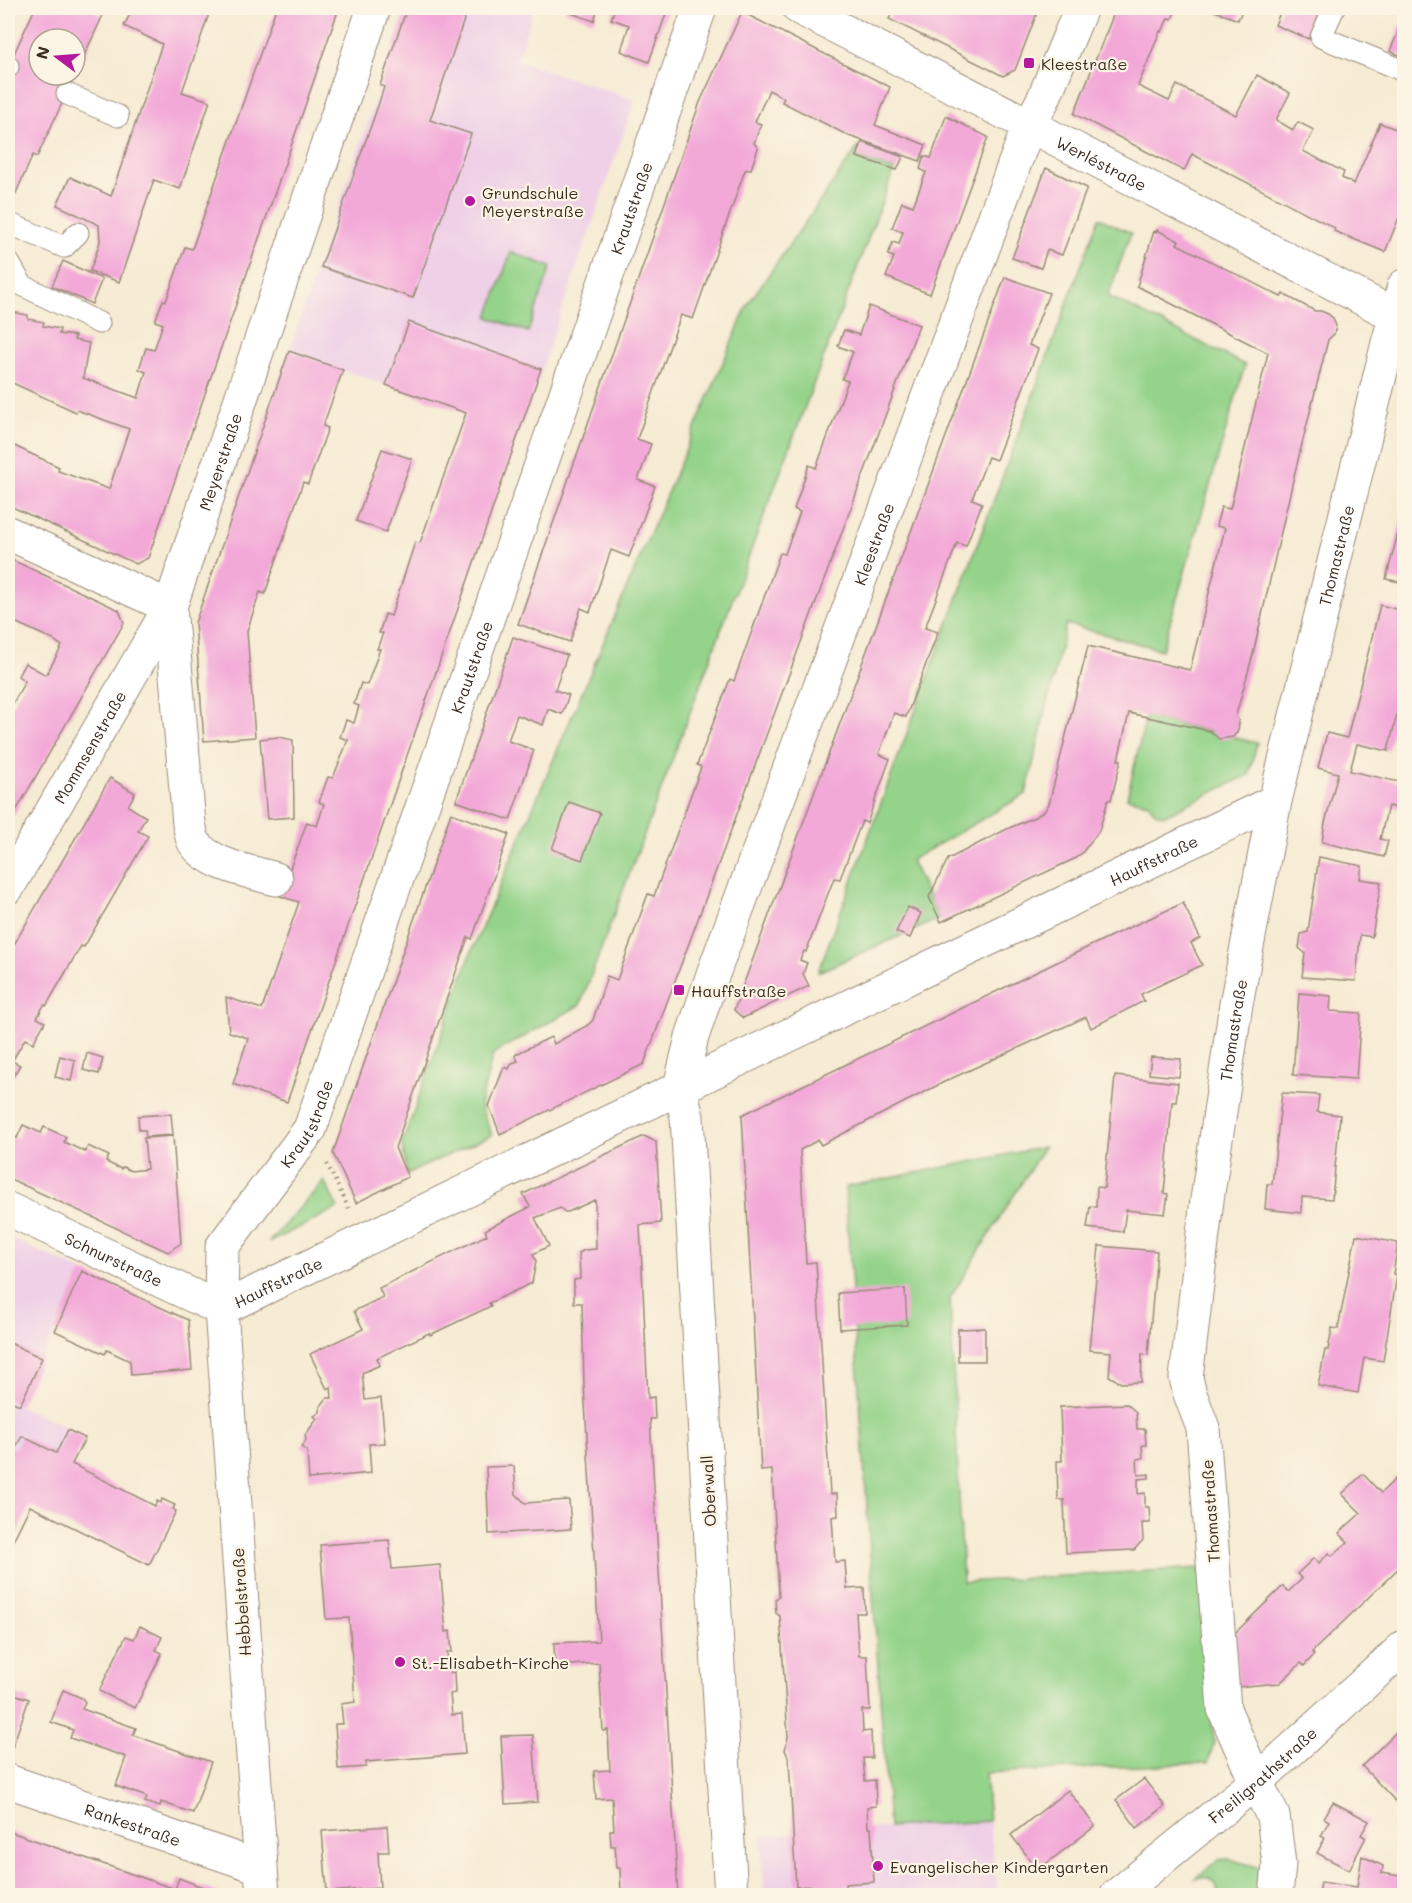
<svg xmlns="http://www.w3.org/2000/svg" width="1412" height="1903" font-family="Mali,sans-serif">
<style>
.built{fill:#efd0e7}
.green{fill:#94d38a;stroke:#687e54;stroke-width:1.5}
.building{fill:#f3a9d8;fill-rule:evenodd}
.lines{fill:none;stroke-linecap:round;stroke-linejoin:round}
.lane-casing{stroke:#988a78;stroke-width:23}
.street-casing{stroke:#988a78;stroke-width:35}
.secondary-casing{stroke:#988a78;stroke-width:35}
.path{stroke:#988a78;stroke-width:4;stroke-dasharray:1.5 4.5;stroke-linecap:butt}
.lane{stroke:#fff;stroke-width:21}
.street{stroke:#fff;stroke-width:33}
.secondary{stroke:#fff;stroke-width:33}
.poi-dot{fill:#b5179e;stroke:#fcf5e5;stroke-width:2}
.labels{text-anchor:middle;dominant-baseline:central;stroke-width:4.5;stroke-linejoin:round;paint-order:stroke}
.poi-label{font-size:16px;fill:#3b2a1e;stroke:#fcf5e5;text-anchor:start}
.street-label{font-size:16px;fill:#3b2a1e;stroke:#fcf5e5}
</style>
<rect width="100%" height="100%" fill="#fcf5e5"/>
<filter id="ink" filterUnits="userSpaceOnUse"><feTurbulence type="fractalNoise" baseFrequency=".0167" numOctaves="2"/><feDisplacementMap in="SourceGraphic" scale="12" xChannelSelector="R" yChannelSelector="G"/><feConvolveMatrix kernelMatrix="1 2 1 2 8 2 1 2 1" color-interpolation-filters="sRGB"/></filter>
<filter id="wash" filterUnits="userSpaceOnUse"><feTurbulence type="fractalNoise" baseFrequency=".008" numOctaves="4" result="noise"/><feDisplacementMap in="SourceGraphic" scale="24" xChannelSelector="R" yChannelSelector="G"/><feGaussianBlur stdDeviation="1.35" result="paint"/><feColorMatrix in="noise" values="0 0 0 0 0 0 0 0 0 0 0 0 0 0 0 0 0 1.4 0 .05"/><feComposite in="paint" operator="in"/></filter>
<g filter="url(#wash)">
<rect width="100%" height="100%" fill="#f6ebd3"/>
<g class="built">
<polygon points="407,8 534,8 517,60 635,100 520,432 289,351"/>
<polygon points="8,1237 82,1271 20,1406 69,1428 8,1552"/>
<polygon points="989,1821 998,1895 764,1895 761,1836"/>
</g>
<g class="green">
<polygon points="860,144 855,158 894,170 580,1005 493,1054 480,1105 492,1135 407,1174 402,1144 470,955 748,304"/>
<polygon points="1099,218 1131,233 1108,296 1245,365 1162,650 1066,624 1026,794 911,860 939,919 818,972"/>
<polygon points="511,252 551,267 528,332 488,317"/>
<path d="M1146,716L1257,743L1249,775L1165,815C1156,814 1152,811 1149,803L1127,798Z"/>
<polygon points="1044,1147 950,1298 963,1582 1200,1568 1214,1743 1208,1763 985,1773 989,1821 889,1827 845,1187"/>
<polygon points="324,1181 338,1208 268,1243"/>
<path d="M1228,1859L1261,1868L1264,1873L1263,1895H1219C1217,1879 1208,1875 1194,1879L1218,1860Z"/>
</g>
<g id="blocks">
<g class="building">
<path d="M35,8H97L95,12L103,15L37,157L33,155L8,211V67ZM39,39H75V75H39Z"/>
<polygon points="133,8 211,8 182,92 210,101 180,189 154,180 119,282 90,271 100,242 99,225 57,205 70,177 111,196 162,44 124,26"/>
<polygon points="276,8 339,8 148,558 136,564 8,505 8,443 59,467 58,471 109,489 129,429 77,410 76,412 8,381 8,306 13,307 12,312 28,315 28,319 44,322 43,326 60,329 59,334 75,336 74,340 89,343 83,378 138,398 146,372 139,369 146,348 154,350 163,324 155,321 163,300 166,301 185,247 192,249"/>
<polygon points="407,8 468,8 430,120 471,134 413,298 321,267 379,103 384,87 380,85"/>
<polygon points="566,8 598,8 594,21 565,11"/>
<polygon points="608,8 668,8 649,62 621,51 629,25 611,19 614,11"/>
<polygon points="895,8 1039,8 1015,70 1003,76 889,19"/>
<polygon points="1116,8 1177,8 1172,19 1168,18 1162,32 1160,31 1138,86 1169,101 1177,85 1236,115 1257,75 1290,93 1276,120 1293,130 1298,122 1314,130 1303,151 1344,172 1342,178 1354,184 1380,123 1401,131 1404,124 1404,205 1385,252 1334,231 1335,228 1192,154 1184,171 1074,114"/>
<polygon points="1207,8 1243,8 1238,20"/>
<polygon points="1282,8 1322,8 1309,39 1275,25"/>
<polygon points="742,12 890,87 875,125 926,145 920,161 849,136 782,102 784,98 769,90 755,122 761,124 754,143 758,148 751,169 745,170 693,319 681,315 637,439 651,444 638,480 655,486 629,557 611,550 590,612 581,608 570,642 518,624 700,102"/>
<polygon points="1404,18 1404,57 1390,51"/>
<polygon points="946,116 988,137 930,294 886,277 894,257 888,255 893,242 899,244 903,232 892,228 902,202 913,206 926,172 920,169 924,156 931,158"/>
<polygon points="862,142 903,157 897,170 857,157"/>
<polygon points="1046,168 1087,188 1062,255 1047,250 1041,268 1012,258"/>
<polygon points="1157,230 1179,241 1177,244 1281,297 1283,294 1315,311 1321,311 1328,314 1333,318 1336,326 1334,334 1328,340 1293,480 1253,654 1236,715 1239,723 1238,731 1233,737 1219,739 1210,731 1129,713 1118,760 1121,760 1111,800 1108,800 1099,831 1082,853 1074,859 941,922 929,897 948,859 1007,829 1037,816 1045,810 1049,804 1088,646 1190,670 1225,528 1216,526 1221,507 1230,509 1268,353 1137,286 1154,231 1156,232"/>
<polygon points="63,261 102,279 92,304 52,286"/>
<polygon points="1005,277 1049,293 1029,345 1038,349 996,460 988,457 972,499 982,503 966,546 957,543 925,628 938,632 906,717 894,713 879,754 890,759 867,823 862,821 840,879 834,878 806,952 804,951 800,960 807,963 803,974 809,986 743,1018 734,1010"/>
<polygon points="869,306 919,325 644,1064 500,1134 489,1106 504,1067 509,1069 512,1063 518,1061 515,1056 516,1054 551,1037 554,1044 588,1025 593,1020 607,976 617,980 648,894 654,896 701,767 697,765 730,679 734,681 780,553 785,554 800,512 794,509 809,465 816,468 848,381 842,379 853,352 838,346 844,330 859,335"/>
<polygon points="409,322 541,369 287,1102 233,1084 248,1038 229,1032 226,997 262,1009 299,902 280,896 307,822 317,826 324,804 319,802 328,777 333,778 348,740 340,737 346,720 354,723 359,706 354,704 361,683 367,685 380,649 377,649 383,633 379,633 385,614 391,616 415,542 420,543 466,413 386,385"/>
<polygon points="289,351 343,370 323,426 328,428 308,484 303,482 265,594 260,592 247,631 255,737 204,741 195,623"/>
<polygon points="382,449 412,459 386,532 356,521"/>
<polygon points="1404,510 1404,583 1386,579"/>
<polygon points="8,558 119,610 124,623 8,825 8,713 25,681 18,676 25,663 46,675 62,646 52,639 8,619"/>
<polygon points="1380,605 1404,611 1404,686 1388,751 1357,744 1350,771 1404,783 1403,809 1388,806 1380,839 1388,841 1384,857 1322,842 1325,823 1338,773 1318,768 1327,733 1347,738"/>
<polygon points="513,637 567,655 555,690 569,695 562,714 548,709 543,725 517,715 508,741 534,750 510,820 456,801"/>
<polygon points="279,737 293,740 294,817 267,819 260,739"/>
<polygon points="110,778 135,793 128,806 146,817 138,831 148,836 84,947 81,946 46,1006 44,1005 37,1018 45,1022 33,1043 25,1039 12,1061 20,1065 8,1085 8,955"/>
<polygon points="569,802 600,813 582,860 552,849"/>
<polygon points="451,813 509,834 472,939 468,937 395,1148 408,1177 356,1203 333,1153"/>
<polygon points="1319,857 1362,866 1360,879 1381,882 1372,937 1360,935 1356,981 1302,977 1305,953 1299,948 1301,934 1308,932"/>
<polygon points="1183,903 1200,938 1191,943 1202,965 1141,994 1144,1001 1091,1028 1086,1017 948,1080 821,1145 818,1140 800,1150 806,1263 816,1262 830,1494 837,1494 838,1516 832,1517 835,1562 845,1561 847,1589 864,1588 865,1613 856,1613 859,1656 867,1656 870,1710 862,1710 863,1732 871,1731 872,1758 863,1758 865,1781 875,1780 876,1806 867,1807 868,1828 871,1828 874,1882 845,1884 845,1896 812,1896 811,1886 796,1887 789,1759 785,1750 788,1737 780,1616 776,1613 775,1600 779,1596 772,1470 761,1471 742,1115 1113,935"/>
<polygon points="908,907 921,913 910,938 896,932"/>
<polygon points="1299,993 1331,996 1330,1011 1361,1013 1356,1079 1293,1075"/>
<polygon points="87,1053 103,1058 99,1074 83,1070"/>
<polygon points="60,1056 75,1060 71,1081 55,1077"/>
<polygon points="1151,1057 1181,1059 1179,1077 1149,1074"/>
<polygon points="1115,1076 1178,1083 1176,1102 1172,1102 1166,1171 1164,1193 1168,1194 1165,1214 1126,1210 1123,1232 1087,1228 1090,1206 1096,1207 1097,1187 1104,1188"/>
<polygon points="1282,1093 1319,1095 1317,1112 1340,1115 1332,1199 1302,1197 1301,1213 1265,1209 1267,1184 1272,1184"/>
<polygon points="171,1114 173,1135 146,1137 145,1130 139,1130 138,1116"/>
<polygon points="23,1125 41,1133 44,1127 66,1137 64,1142 85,1152 88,1146 109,1156 106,1162 121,1169 123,1167 131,1171 147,1169 144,1138 173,1136 181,1243 168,1252 8,1178 8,1134 17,1138"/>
<polygon points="644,1136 656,1142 661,1223 640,1225 648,1398 654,1397 655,1419 650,1419 678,1896 621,1896 620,1868 617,1868 615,1846 611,1846 610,1830 614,1830 612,1798 596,1799 594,1771 610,1770 608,1730 603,1731 599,1663 555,1666 554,1643 599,1641 584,1386 582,1303 574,1303 574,1280 580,1279 579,1253 584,1250 596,1249 595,1200 568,1212 565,1212 560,1208 535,1218 549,1246 533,1254 536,1261 532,1283 489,1303 491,1306 430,1335 429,1333 377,1358 380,1365 362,1373 365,1400 381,1398 385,1443 369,1444 371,1473 309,1479 307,1451 301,1447 306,1441 305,1435 317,1419 314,1416 320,1412 320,1407 327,1398 332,1398 331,1387 327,1389 310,1354 363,1329 354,1311 383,1297 379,1288 487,1235 485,1230 530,1207 523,1194"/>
<polygon points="1356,1235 1398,1243 1393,1274 1397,1275 1383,1361 1364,1358 1358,1393 1318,1386 1325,1350 1328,1350 1332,1328 1338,1329"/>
<polygon points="1099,1246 1157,1251 1148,1355 1142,1354 1141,1382 1121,1383 1109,1376 1111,1352 1089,1350"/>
<polygon points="82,1271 188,1320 192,1370 131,1375 130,1361 107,1350 105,1354 55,1331"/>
<polygon points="905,1289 907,1325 840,1329 838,1293"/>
<polygon points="985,1328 985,1361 958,1361 958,1329"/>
<polygon points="8,1342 42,1358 20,1405 8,1400"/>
<polygon points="1127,1404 1136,1412 1137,1429 1145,1429 1146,1445 1142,1445 1143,1458 1137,1459 1138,1475 1149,1474 1149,1478 1138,1479 1138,1494 1145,1493 1145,1507 1149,1507 1150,1523 1142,1523 1143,1540 1134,1550 1066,1553 1064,1500 1058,1500 1057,1461 1062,1461 1060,1407"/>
<polygon points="68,1430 85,1438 72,1464 155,1506 157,1501 161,1503 162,1499 175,1505 173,1509 176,1511 149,1565 30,1506 8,1551 8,1446 15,1449 22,1436 56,1453"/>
<polygon points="514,1466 516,1494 525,1503 569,1500 571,1529 489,1534 486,1467"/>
<polygon points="1363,1474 1381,1493 1397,1477 1404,1485 1404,1563 1312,1652 1314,1655 1304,1666 1301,1663 1280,1683 1237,1687 1235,1633 1283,1586 1288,1592 1302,1579 1297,1574 1314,1558 1319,1563 1329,1553 1332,1556 1348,1542 1339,1533 1361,1513 1342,1494"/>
<polygon points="389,1540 392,1569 440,1565 446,1632 450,1631 452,1652 447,1652 449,1673 454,1672 455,1693 450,1694 452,1715 462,1714 465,1754 366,1762 366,1767 338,1769 335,1724 343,1724 341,1704 355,1702 349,1618 326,1619 320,1545"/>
<polygon points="140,1626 162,1637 156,1650 162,1653 135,1708 99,1691 126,1636 134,1639"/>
<polygon points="63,1690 82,1698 85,1702 82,1709 136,1728 133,1735 211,1762 193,1813 161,1802 160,1807 145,1802 147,1797 116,1786 126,1757 70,1738 73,1730 51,1722"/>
<polygon points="8,1692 29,1699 11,1751 8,1750"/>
<polygon points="1404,1727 1404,1807 1403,1809 1362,1766 1398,1730 1399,1731"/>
<polygon points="533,1735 538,1802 505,1804 501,1736"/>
<polygon points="1144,1779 1165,1806 1137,1828 1116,1800"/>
<polygon points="1068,1790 1095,1826 1038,1870 1011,1835"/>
<polygon points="1333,1802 1369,1821 1361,1835 1365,1837 1365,1839 1349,1870 1317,1853 1325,1838 1321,1836 1329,1821 1324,1818"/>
<polygon points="387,1826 389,1852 378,1852 380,1888 327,1892 322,1831"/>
<polygon points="8,1831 175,1889 179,1878 226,1896 11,1896 8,1894"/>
<polygon points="1362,1856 1383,1866 1382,1873 1401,1876 1397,1896 1319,1896 1321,1882 1357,1887"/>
</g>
</g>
</g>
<g filter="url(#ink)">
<use href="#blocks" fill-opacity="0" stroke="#988a78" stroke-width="1.5"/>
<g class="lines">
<g class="lane-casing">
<g id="lane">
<polyline points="1334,8 1321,37 1404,71"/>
<polyline points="8,66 8,67"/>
<polyline points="67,94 118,116"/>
<polyline points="8,223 64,247 78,233"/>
<polyline points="8,261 22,285 99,323"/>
</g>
</g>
<g class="street-casing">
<g id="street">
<path id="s1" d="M799,8L1029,125L1404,320"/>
<polyline points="8,533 170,607"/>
<path id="s2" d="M276,879C252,872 208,865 194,842C191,838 191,829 189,824L170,607L374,8"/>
<path id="s3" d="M8,887L170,607"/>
<path id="s4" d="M8,1209L221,1309"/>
<path id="s5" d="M221,1309L1275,801"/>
<path id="s6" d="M8,1781L259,1867"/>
<path id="s7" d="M263,1896L221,1309L222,1247L310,1129L700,8"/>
<path id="s8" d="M731,1896L687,1117L680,1087L692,1037L713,974L1029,125L1043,100L1081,8"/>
<path id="s9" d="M1276,1896L1279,1864L1273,1816L1256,1782L1224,1709L1203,1428L1190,1394L1186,1378L1207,1200L1236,1004L1275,801L1388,343L1404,286"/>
</g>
</g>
<g class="secondary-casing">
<g id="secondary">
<path id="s10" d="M1116,1896L1256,1782L1404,1647"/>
</g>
</g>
<polyline class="path" points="327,1164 349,1209"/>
<use href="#lane" class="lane"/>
<use href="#street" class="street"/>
<use href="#secondary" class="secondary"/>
</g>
</g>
<g class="poi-dot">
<rect x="1023" y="57" width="12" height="12" rx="3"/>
<circle cx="470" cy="201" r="6"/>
<rect x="673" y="984" width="12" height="12" rx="3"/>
<circle cx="400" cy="1662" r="6"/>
<circle cx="878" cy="1866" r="6"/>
</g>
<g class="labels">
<g class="poi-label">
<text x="1041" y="63">Kleestraße</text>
<text x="482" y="192">Grundschule<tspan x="482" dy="18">Meyerstraße</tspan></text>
<text x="691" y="990">Hauffstraße</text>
<text x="412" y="1662">St.-Elisabeth-Kirche</text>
<text x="890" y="1866">Evangelischer Kindergarten</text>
</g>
<g class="street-label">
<text stroke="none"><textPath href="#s1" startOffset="340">Werléstraße</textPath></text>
<text stroke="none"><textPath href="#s7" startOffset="1773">Krautstraße</textPath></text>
<text stroke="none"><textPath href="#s2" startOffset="482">Meyerstraße</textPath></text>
<text stroke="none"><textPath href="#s8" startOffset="1388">Kleestraße</textPath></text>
<text stroke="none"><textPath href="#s9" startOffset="1370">Thomastraße</textPath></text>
<text stroke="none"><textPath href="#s7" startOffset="1287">Krautstraße</textPath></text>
<text stroke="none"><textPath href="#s3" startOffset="162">Mommsenstraße</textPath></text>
<text stroke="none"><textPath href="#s5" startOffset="1035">Hauffstraße</textPath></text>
<text stroke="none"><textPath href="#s9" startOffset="884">Thomastraße</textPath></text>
<text stroke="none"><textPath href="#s7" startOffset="801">Krautstraße</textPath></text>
<text stroke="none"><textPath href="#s4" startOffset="117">Schnurstraße</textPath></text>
<text stroke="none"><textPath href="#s5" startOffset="63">Hauffstraße</textPath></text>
<text transform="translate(708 1491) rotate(-93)">Oberwall</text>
<text transform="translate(1210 1511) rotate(-94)">Thomastraße</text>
<text transform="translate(241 1602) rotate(-94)">Hebbelstraße</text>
<text stroke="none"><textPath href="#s10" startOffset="190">Freiligrathstraße</textPath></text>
<text stroke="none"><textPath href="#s6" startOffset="132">Rankestraße</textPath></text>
</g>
</g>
<rect width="1412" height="1903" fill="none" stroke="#fcf5e5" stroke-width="30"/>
<g transform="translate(57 57) rotate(286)"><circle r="28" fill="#fcf5e5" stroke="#afa495" stroke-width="1.5"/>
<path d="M0-4.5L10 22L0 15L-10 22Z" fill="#b5179e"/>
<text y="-9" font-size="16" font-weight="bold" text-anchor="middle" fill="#3b2a1e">N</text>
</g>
</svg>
